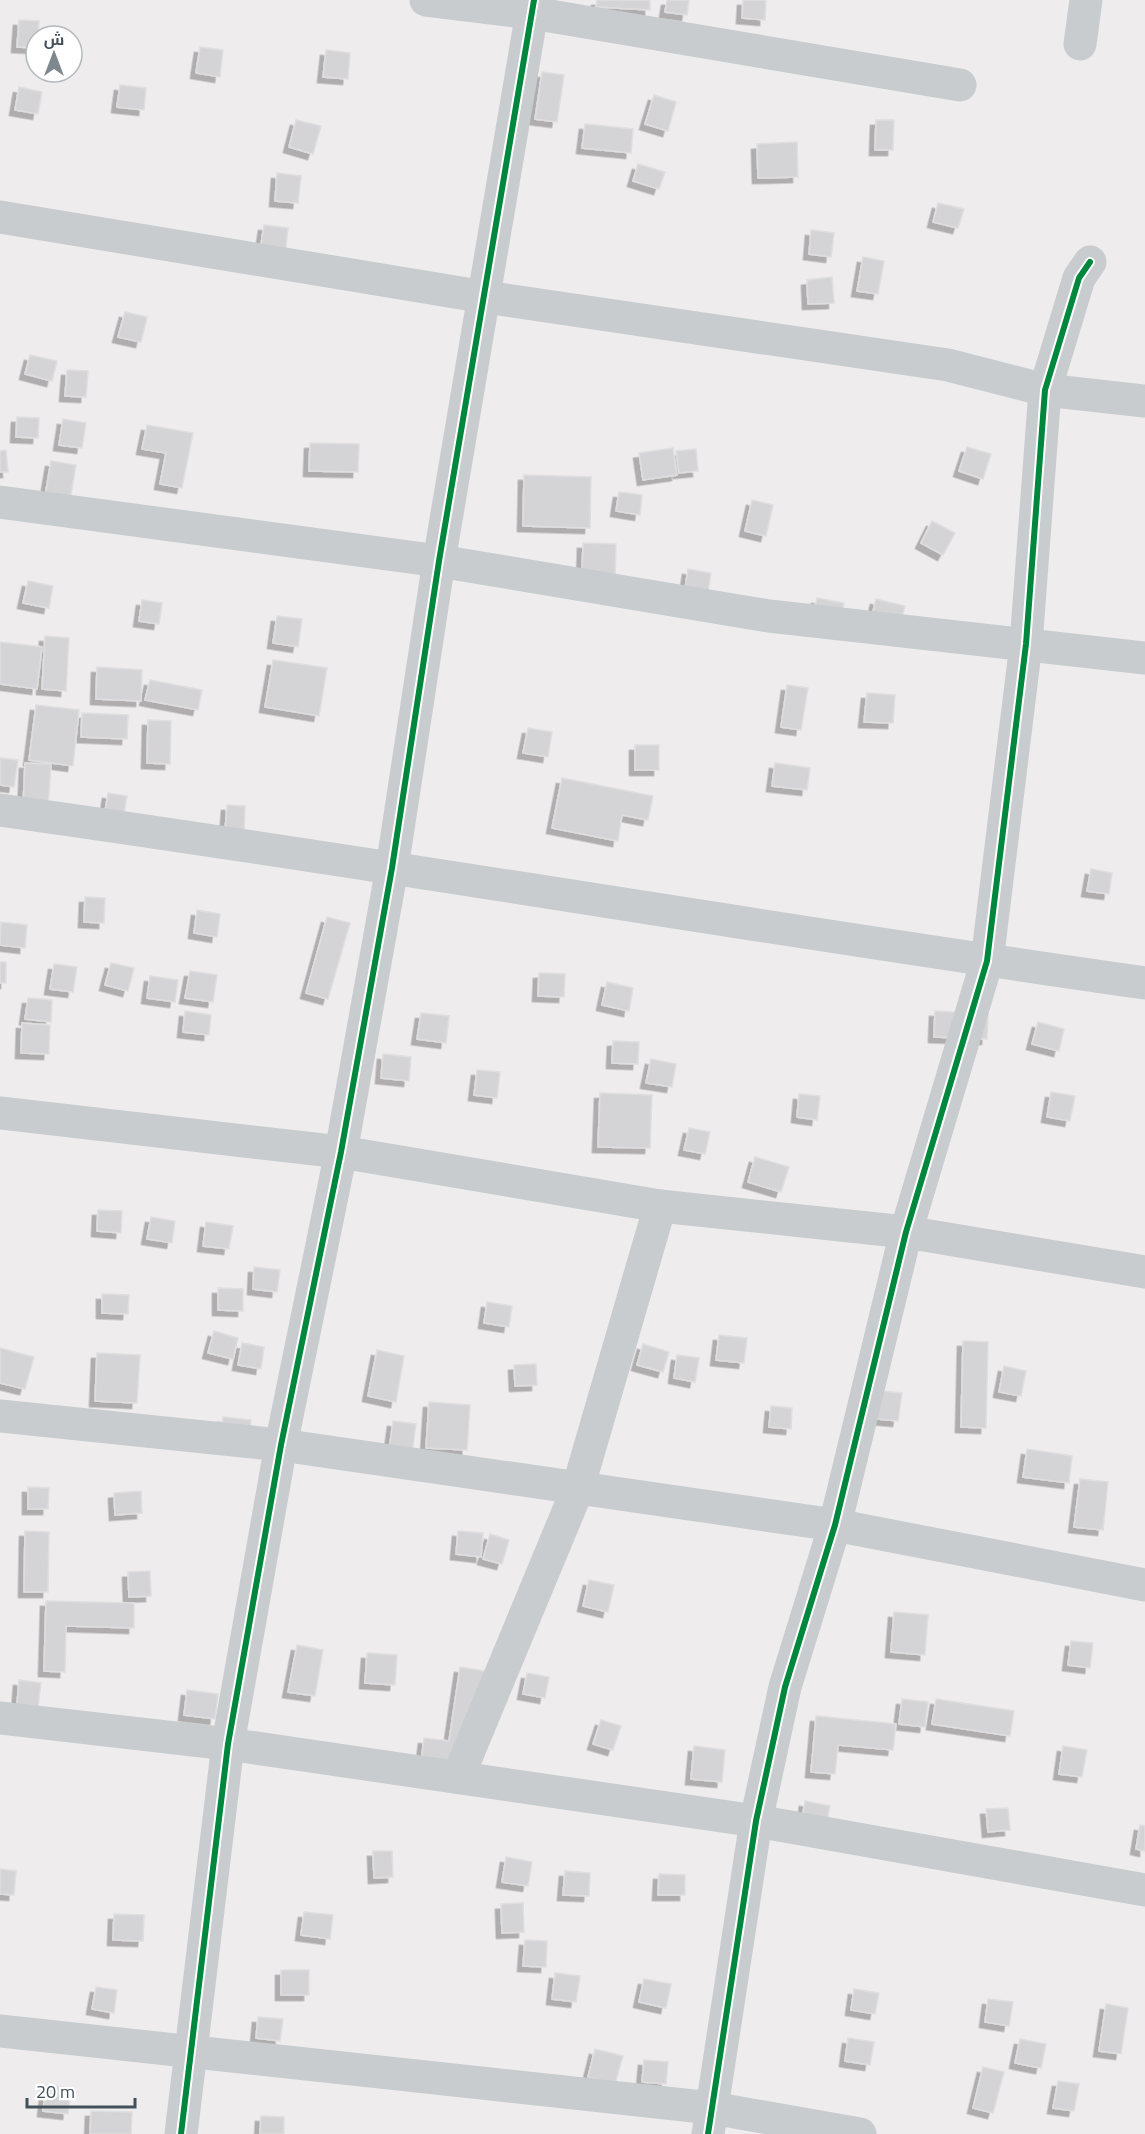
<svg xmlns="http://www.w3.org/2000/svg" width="1145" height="2134" font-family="'Titillium Web',Cairo,sans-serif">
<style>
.building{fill:#d4d4d7;stroke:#dfdedf;stroke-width:1.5;filter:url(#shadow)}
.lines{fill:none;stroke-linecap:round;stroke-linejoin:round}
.minor{stroke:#c8ccce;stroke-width:33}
.cycleway-casing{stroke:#fff;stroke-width:10}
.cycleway{stroke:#00873e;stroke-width:6}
</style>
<defs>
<filter id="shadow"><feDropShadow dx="-5.5" dy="5.5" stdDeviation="0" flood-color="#0004"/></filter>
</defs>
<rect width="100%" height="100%" fill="#eeecec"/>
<g class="building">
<polygon points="597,0 650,0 650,10 596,7"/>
<polygon points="667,0 689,0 687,15 665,12"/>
<polygon points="743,0 766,0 765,20 742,18"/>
<polygon points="19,20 39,21 38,36 36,36 36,48 17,47"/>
<polygon points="200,47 223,50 220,77 196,73"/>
<polygon points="326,50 350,53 348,79 323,77"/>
<polygon points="542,72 564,75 557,122 535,119"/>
<polygon points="120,85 146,88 144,110 117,107"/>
<polygon points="19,87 42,92 38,114 15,110"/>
<polygon points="654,95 676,102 668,131 645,124"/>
<polygon points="296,120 321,126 313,154 289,147"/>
<polygon points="876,120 894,120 893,150 875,150"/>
<polygon points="585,124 633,129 631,153 582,148"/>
<polygon points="797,142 798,177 758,178 757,144"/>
<polygon points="638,164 665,172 659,189 633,181"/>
<polygon points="277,173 301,176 298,203 275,201"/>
<polygon points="938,203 964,209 958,228 933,222"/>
<polygon points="264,225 288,228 286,248 261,245"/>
<polygon points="811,230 834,233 831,257 809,254"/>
<polygon points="863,257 884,261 878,294 857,291"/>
<polygon points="832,277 834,303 808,304 807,280"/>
<polygon points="125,312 147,317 141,342 118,337"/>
<polygon points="30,355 57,361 52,381 25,374"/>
<polygon points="67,370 88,371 86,397 65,396"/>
<polygon points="17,417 39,418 38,438 16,437"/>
<polygon points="63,419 86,423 82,448 59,445"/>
<polygon points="147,425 193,433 182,488 160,484 166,453 142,449"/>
<polygon points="310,443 359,444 358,472 309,471"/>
<polygon points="967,447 991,454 983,479 959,471"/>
<polygon points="673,448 677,475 643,480 639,453"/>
<polygon points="696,449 698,471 679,473 676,451"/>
<polygon points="6,450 8,472 0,472 0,451"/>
<polygon points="51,461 76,465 68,512 43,508"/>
<polygon points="524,475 591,477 590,528 523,526"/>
<polygon points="619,492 642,495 640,515 616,511"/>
<polygon points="752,500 773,505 766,536 745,531"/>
<polygon points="932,521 955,533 943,555 921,543"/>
<polygon points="583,543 616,544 615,577 582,576"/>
<polygon points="688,569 711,573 708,592 685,589"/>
<polygon points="28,581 53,586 49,608 23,603"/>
<polygon points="817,598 844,603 840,626 812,621"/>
<polygon points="876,599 905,606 898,631 870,624"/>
<polygon points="142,600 162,603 159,624 139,621"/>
<polygon points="277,616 302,619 298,647 273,643"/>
<polygon points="45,636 69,638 66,691 42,689"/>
<polygon points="0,642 42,647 37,689 0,684"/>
<polygon points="273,660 327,668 319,716 265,707"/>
<polygon points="97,667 142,670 141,701 96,699"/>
<polygon points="150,680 202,690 198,710 145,700"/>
<polygon points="787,685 808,688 801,730 781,727"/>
<polygon points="867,693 895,695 893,723 864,722"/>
<polygon points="36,705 79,710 73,766 29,760"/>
<polygon points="82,713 128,715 127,739 81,737"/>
<polygon points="148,720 171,721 170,764 147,763"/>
<polygon points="528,728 552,732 548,757 523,753"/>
<rect x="635" y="745" width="24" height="25"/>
<polygon points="0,758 18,760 14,787 0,785"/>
<polygon points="25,763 51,764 48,808 23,807"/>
<polygon points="775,763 810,768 807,790 772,786"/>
<polygon points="562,778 653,796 648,820 622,815 618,841 552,828"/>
<polygon points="108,793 127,796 123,821 104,818"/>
<polygon points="227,805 245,806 244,833 225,832"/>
<polygon points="1091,869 1112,873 1109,894 1087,891"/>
<polygon points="85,897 105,898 104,923 84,922"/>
<polygon points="197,910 220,914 217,937 194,933"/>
<polygon points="327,917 350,923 328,999 306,993"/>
<polygon points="1,922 27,925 25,948 0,945"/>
<rect x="0" y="962" width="6" height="21"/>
<polygon points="111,963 134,968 128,991 105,985"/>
<polygon points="54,964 77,967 73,992 50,989"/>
<polygon points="190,971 217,975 213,1002 185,998"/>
<polygon points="539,973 565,974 564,997 538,996"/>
<polygon points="150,976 178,980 175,1002 147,998"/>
<polygon points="607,982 633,988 629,1011 602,1005"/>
<polygon points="28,998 52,1000 51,1022 25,1019"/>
<polygon points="185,1011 211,1015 209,1035 183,1032"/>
<polygon points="935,1011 988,1014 987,1039 934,1037"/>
<polygon points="421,1013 449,1016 446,1043 417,1039"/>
<polygon points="1038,1022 1064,1029 1059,1051 1032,1044"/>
<polygon points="22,1023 50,1025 49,1054 21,1053"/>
<polygon points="613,1041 639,1042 638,1064 612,1063"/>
<polygon points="383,1054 411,1057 409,1081 381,1078"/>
<polygon points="651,1059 676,1064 672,1087 646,1083"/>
<polygon points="477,1070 500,1072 497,1098 474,1095"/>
<polygon points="1051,1092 1075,1096 1070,1121 1047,1117"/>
<polygon points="600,1093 652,1095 650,1148 598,1147"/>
<polygon points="799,1094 820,1096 817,1120 797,1117"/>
<polygon points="689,1128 710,1132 705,1154 684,1150"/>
<polygon points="755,1157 789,1167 781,1192 748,1182"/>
<polygon points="98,1210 122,1211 121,1233 97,1231"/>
<polygon points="151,1217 175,1221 172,1243 147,1239"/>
<polygon points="206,1222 233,1226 229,1249 203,1246"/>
<polygon points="254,1267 280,1270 277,1292 253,1289"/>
<polygon points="218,1288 243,1289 243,1311 218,1310"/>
<polygon points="102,1294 129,1295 128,1314 102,1313"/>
<polygon points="487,1302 512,1306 509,1327 484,1323"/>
<polygon points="214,1331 238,1338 233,1359 208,1353"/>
<polygon points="719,1335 747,1338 744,1363 716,1360"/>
<polygon points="963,1341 988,1342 986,1428 961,1427"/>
<polygon points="242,1343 264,1347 261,1369 238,1365"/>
<polygon points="643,1344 669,1352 663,1372 637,1365"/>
<polygon points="0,1348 34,1357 25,1389 0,1383"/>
<polygon points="377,1350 404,1356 396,1402 368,1396"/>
<polygon points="97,1353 140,1355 137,1403 95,1401"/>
<polygon points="677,1355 699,1358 695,1382 674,1378"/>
<polygon points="536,1364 537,1385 515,1386 514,1365"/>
<polygon points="1004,1366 1026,1371 1021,1396 999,1392"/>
<polygon points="871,1390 902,1393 898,1421 867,1418"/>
<polygon points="429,1402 470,1405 467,1450 426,1448"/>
<polygon points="771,1406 792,1408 791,1429 769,1427"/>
<polygon points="223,1417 251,1420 249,1438 221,1435"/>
<polygon points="393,1421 416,1424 412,1454 389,1451"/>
<polygon points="1027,1449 1072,1456 1069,1483 1023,1477"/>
<polygon points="1080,1479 1108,1482 1103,1530 1074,1527"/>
<polygon points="28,1487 49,1488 48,1509 28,1509"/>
<polygon points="141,1491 142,1513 115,1515 114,1493"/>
<polygon points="25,1531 49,1532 48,1592 24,1592"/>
<polygon points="458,1531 483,1533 481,1557 456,1554"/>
<polygon points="490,1534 509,1540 502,1564 483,1559"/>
<polygon points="150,1571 151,1596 129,1597 128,1572"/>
<polygon points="589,1580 614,1585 608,1612 583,1606"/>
<polygon points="46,1601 134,1603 134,1628 66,1626 65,1672 44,1671"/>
<polygon points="894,1612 928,1615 925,1655 891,1652"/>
<polygon points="1071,1641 1093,1643 1090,1668 1068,1665"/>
<polygon points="297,1645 323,1650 315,1696 288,1692"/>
<polygon points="367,1653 397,1655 395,1685 365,1683"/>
<polygon points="460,1667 485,1671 470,1769 421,1762 424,1738 449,1741"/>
<polygon points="527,1673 549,1677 545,1698 523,1694"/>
<polygon points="19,1680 41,1683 38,1707 17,1705"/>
<polygon points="187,1690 218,1694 215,1719 184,1715"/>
<polygon points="902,1699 928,1702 925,1727 899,1724"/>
<polygon points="936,1699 1014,1711 1010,1736 932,1724"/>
<polygon points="816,1716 896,1724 893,1750 838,1745 835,1774 811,1772"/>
<polygon points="601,1720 621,1726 613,1750 593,1744"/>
<polygon points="694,1746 725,1750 722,1782 691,1779"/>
<polygon points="1063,1746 1087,1750 1082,1777 1059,1774"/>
<polygon points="805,1801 830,1806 825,1830 801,1826"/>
<polygon points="1008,1808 1010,1830 988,1832 986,1809"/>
<polygon points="1140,1825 1145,1826 1145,1851 1136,1849"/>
<polygon points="373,1851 392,1851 393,1877 374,1878"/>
<polygon points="506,1857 532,1862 528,1886 502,1882"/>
<polygon points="0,1869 16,1871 14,1895 0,1894"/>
<polygon points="565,1871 590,1873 589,1896 563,1895"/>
<polygon points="659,1874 685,1875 685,1895 658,1895"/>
<polygon points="523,1903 524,1932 502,1933 501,1904"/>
<polygon points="304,1912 333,1915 330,1939 301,1935"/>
<polygon points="114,1914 144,1915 143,1941 113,1940"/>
<polygon points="525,1940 547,1941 546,1967 523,1966"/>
<rect x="281" y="1970" width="28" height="25"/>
<polygon points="555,1973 580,1976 576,2002 552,1999"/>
<polygon points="644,1979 671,1984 666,2008 639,2002"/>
<polygon points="96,1987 117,1990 114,2013 92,2009"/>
<polygon points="854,1989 879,1993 875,2014 851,2010"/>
<polygon points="988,1999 1013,2002 1009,2026 985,2022"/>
<polygon points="1106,2004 1128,2008 1121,2054 1099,2051"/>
<polygon points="258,2017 283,2019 280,2041 256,2038"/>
<polygon points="848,2038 874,2042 870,2065 845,2061"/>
<polygon points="1020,2039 1046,2044 1041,2068 1015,2063"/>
<polygon points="595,2049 623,2056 615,2084 588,2077"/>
<polygon points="644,2060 668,2062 666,2084 642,2082"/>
<polygon points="983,2067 1004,2072 993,2113 973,2108"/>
<polygon points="1058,2081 1079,2084 1074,2111 1053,2108"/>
<polygon points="46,2085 71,2088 68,2114 43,2111"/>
<polygon points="91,2111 132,2112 131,2134 90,2134"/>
<polygon points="261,2116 284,2117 284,2134 260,2134"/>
</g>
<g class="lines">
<g class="minor">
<polyline points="426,0 532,13 960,85"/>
<polyline points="1080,44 1086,0"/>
<polyline points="0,217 485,297 948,365 1045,390 1145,401"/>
<polyline points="0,502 439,561 769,616 1145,658"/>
<path d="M0,810C382,863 763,929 1145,983"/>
<polyline points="0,1113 341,1152 660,1206 906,1232 1145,1272"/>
<polyline points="0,1416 281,1445 835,1525 1145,1585"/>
<polyline points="0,1718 228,1744 756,1821 1145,1890"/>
<polyline points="458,1777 578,1488 660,1206"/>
<polyline points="0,2031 712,2108 860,2134"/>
<polyline points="181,2134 228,1744 281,1445 341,1152 392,868 439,561 534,0"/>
<polyline points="708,2134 756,1821 785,1687 835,1525 906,1232 987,961 1026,644 1045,390 1079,278 1090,262"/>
</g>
<g class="cycleway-casing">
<g id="cycleway">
<polyline points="181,2134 228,1744 281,1445 341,1152 392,868 439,561 534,0"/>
<polyline points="708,2134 756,1821 785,1687 835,1525 906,1232 987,961 1026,644 1045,390 1079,278 1090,262"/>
</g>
</g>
<use href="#cycleway" class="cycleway"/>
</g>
<g transform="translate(54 54)"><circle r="28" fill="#ffffff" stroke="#b3b9bd" stroke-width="1.5"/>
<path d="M0-4.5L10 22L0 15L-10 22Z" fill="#7e878d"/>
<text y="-9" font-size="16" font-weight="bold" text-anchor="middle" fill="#42505a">ش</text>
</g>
<path d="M27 2098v9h108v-9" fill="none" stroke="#42505a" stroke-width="3"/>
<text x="36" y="2098" font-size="18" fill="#42505a" stroke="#ffffff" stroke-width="4.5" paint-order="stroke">20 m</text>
</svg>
